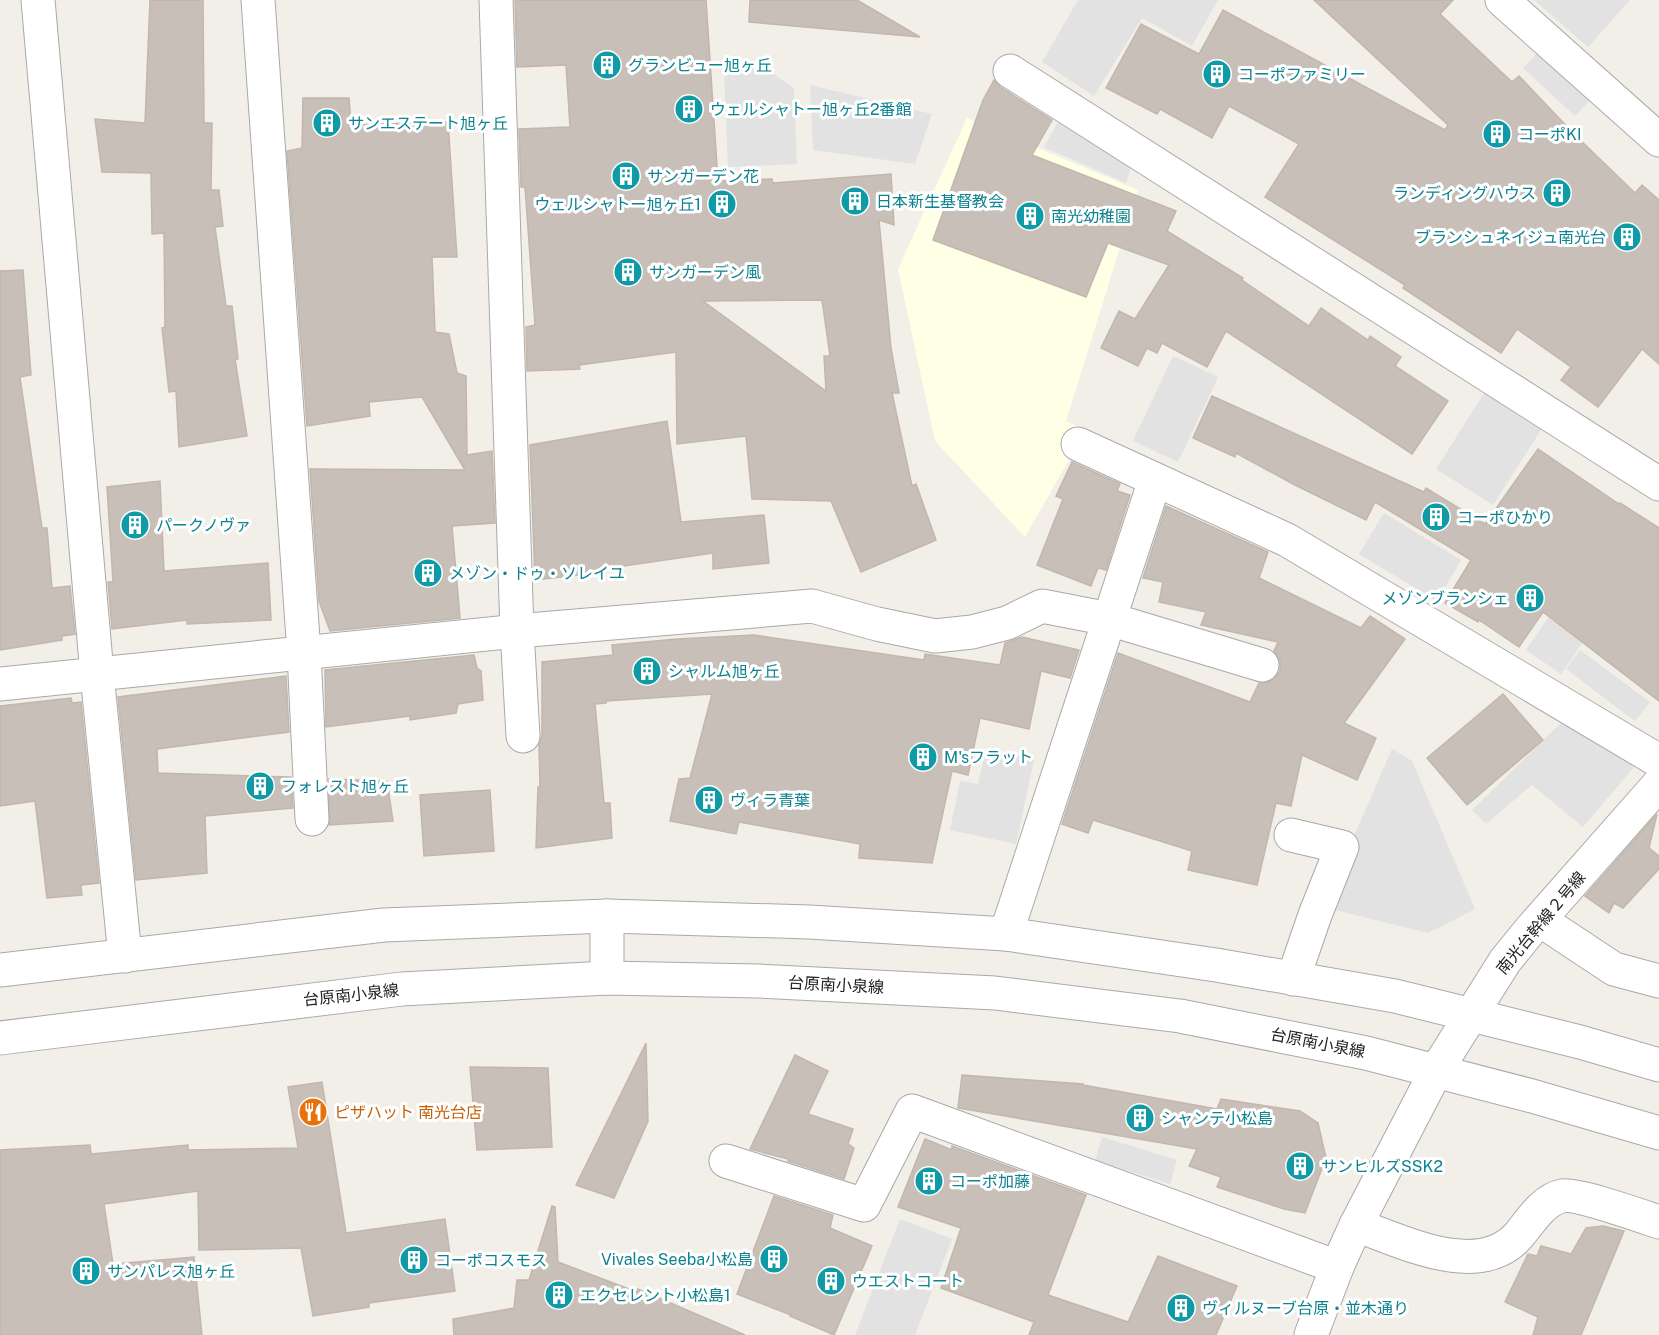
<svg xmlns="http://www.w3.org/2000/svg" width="1659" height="1335" font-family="'Public Sans','Noto Sans JP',sans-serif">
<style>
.education{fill:#ffffe5}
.parking{fill:#e2e2e2}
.building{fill:#c7bfb8;stroke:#c4b6ab;stroke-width:1.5;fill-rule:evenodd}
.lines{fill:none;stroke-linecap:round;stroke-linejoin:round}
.minor-casing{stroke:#a9a9a9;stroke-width:35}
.minor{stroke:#fff;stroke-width:33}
.labels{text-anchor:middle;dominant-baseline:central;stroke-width:6;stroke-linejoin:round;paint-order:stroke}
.culture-label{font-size:16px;fill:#0d838f;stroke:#fff;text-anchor:start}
.street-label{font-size:16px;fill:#222;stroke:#fff}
.food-label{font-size:16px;fill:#c56008;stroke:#fff;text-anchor:start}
</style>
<rect width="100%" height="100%" fill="#f2efe9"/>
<polygon class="education" points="967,118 1138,190 1066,421 1086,430 1025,537 935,441 898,269"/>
<g class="parking">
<polygon points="1078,0 1218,0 1192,46 1142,18 1094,96 1042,62"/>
<polygon points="1534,0 1630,0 1588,47"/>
<polygon points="1537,53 1589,101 1575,116 1523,68"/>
<polygon points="763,67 794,88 797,164 728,167 724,69"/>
<polygon points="810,85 932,114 915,164 813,150"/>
<polygon points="1061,117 1133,161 1126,183 1044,147"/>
<polygon points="1173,356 1218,377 1178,462 1133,441"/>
<polygon points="1488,387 1545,424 1493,505 1436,469"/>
<polygon points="1384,513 1461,560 1437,601 1359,554"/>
<polygon points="1580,571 1615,595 1561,674 1526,650"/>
<polygon points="1580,650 1650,702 1635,721 1566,669"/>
<polygon points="1566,718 1640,760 1583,827 1532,785 1486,824 1472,810"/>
<polygon points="1392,749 1412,761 1475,909 1428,933 1323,907"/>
<polygon points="986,750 1034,760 1016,844 950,830 960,781 978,784"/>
<polygon points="1102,1137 1177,1160 1170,1184 1095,1161"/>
<polygon points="900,1219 952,1239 915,1335 855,1335"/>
</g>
<g class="building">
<polygon points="150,0 203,0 204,123 212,123 211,190 219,190 223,226 215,227 226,306 232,306 238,359 235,359 247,436 179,447 176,391 169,392 162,328 165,327 164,233 152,234 151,173 102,172 95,119 145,123"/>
<path d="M515,0H706L718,181L772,179L773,183L891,174L894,225L879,220L891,348L899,393H892L912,486L916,484L936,540L861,572L831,501L752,499L746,436L677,444L676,352L579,365L580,369L527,371L526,327L535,325L525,187H521L519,129L570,127L566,65L517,67ZM822,300L830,356H824L826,391L703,301Z"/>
<polygon points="750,0 857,0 920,37 749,22"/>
<polygon points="1314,0 1453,0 1440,14 1512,82 1519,76 1575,135 1635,193 1642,185 1659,200 1659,364 1642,349 1598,407 1561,380 1571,367 1517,329 1501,353 1403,288 1405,285 1265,197 1299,144 1229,106 1212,138 1160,109 1157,114 1106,88 1141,24 1199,54 1223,10 1445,130 1448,125"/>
<polygon points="994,80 1000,87 1052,120 1032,155 1176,211 1167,231 1243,278 1242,280 1249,285 1309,326 1321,308 1368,340 1370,336 1401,357 1395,366 1448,401 1412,454 1226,331 1207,367 1162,343 1157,353 1147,348 1138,366 1101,348 1119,311 1135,319 1169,265 1108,243 1086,297 933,240 983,100"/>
<polygon points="303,98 349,98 351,125 448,122 457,257 432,257 435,332 449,334 457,373 466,376 467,455 492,451 495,523 452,526 460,618 330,631 319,601 310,469 465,470 422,397 369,402 370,416 307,426 287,151 302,148"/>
<polygon points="23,270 31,375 20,377 42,528 47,528 52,588 70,586 75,634 62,636 62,640 0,650 0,271"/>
<polygon points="1212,396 1424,492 1426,488 1485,524 1538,449 1619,504 1620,503 1659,528 1659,701 1543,612 1519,647 1479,620 1478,622 1445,603 1471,560 1375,502 1366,520 1295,485 1236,453 1235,457 1193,438"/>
<polygon points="667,421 681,522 764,515 769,563 713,569 713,553 596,570 596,573 535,580 530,445"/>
<polygon points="1072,462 1120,484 1117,491 1130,495 1106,570 1098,568 1091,586 1037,565 1063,499 1056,496"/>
<polygon points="160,481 164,571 268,563 271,620 187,624 187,620 112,629 108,582 113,582 107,487"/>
<polygon points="1166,506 1268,552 1259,578 1361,628 1370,616 1405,639 1344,723 1376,738 1357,780 1302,755 1291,806 1276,803 1257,885 1188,870 1192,851 1093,820 1088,833 1062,824 1118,653 1250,702 1259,683 1267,683 1274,679 1280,671 1280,660 1274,651 1278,642 1201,625 1206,612 1159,602 1163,582 1143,578"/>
<polygon points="754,635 924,660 925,654 1000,665 1005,643 1022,637 1079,650 1070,678 1041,671 1029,729 980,718 968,775 952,771 932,863 859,858 860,844 739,822 736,834 670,821 679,779 690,778 712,694 606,701 606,703 595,704 604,803 610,803 612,838 536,848 538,787 540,787 539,745 542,735 542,662 613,655 612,645 677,639"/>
<polygon points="474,655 477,668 481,671 483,700 458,704 456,713 410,720 410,716 326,727 325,670"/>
<polygon points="286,676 289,732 157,749 158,773 291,777 293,808 205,816 207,873 136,880 118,697"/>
<polygon points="1503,694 1543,740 1467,805 1427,758"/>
<polygon points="71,698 72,703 81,702 99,883 81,885 82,895 47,898 35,801 0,806 0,706"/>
<polygon points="329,779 387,781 393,821 329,825"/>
<polygon points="490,790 494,851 424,856 420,795"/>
<polygon points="1657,814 1649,848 1659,856 1659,869 1623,908 1614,903 1609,913 1585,896"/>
<polygon points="646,1043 648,1121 614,1198 576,1185"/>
<polygon points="795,1055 828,1071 808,1114 853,1129 848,1144 854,1148 844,1179 788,1161 788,1159 750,1149"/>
<polygon points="470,1067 548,1068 552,1147 477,1150"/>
<polygon points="962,1075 1083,1084 1083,1085 1217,1109 1221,1099 1300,1111 1318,1123 1326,1158 1305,1213 1284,1209 1217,1187 1221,1177 1189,1166 1197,1149 958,1108"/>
<polygon points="322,1082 346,1233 445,1219 455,1291 369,1303 369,1307 313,1316 301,1248 199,1250 198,1191 104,1204 113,1264 194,1257 202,1335 0,1335 0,1150 90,1145 91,1154 188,1145 188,1150 298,1148 288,1087"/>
<polygon points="925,1139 952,1150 952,1146 1086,1195 1048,1295 1128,1322 1158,1256 1237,1286 1216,1335 1029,1335 1034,1322 941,1288 961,1228 898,1207"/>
<polygon points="774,1196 833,1215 830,1228 872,1246 834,1335 790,1316 791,1315 737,1294"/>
<polygon points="552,1206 555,1207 558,1262 637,1292 638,1289 745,1335 454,1335 453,1319 514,1308 517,1280 529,1280"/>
<polygon points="1603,1226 1624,1231 1581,1335 1533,1335 1538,1317 1505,1302 1528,1254 1537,1256 1541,1246 1571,1254 1586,1228"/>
</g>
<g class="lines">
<g class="minor-casing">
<g id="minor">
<polyline points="38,0 97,674 125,956"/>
<polyline points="258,0 304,653 312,819"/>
<polyline points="496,0 517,631 523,736"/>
<polyline points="1502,0 1659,140"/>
<polyline points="1010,71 1659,484"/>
<polyline points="1078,444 1287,540 1659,761"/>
<polyline points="0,684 517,631 812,606 877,624 935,636 972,632 1007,623 1042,606 1109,619 1262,665"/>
<polyline points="1291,835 1342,847 1315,915 1293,979"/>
<polyline points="1540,920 1614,969 1659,981"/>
<polyline points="1006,934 1155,480"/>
<polyline points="0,970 384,925 607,916 809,922 1006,934 1216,965 1395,996 1580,1042 1659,1065"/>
<polyline points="607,978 607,916"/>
<polyline points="0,1038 402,989 607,978 759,981 995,993 1180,1016 1366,1053 1532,1096 1659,1133"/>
<polyline points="726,1161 864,1205 912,1111 1337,1267"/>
<path d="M1356,1225C1402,1241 1479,1281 1519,1235C1530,1222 1543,1200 1562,1196C1576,1193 1641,1216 1659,1222"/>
<polyline points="1311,1335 1337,1267 1356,1225 1436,1071 1505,961 1531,929 1659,784"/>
</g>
</g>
<use href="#minor" class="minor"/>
</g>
<defs>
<g id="building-disc" transform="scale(1.5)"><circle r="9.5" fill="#0f9aa8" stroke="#fff"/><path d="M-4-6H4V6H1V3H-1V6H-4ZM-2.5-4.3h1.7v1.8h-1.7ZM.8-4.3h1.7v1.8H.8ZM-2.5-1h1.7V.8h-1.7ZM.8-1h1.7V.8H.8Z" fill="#fff"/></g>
<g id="restaurant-disc" transform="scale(1.5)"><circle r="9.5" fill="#e8710a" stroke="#fff"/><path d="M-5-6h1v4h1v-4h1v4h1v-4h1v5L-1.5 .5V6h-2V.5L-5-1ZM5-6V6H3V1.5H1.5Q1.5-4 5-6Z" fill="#fff"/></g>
</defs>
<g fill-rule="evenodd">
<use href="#building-disc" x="607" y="65"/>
<use href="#building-disc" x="1217" y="74"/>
<use href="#building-disc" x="689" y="109"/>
<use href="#building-disc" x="327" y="123"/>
<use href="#building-disc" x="1497" y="134"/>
<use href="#building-disc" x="626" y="176"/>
<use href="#building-disc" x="1557" y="193"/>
<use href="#building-disc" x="855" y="201"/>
<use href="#building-disc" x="722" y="204"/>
<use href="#building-disc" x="1030" y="216"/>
<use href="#building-disc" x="1627" y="237"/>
<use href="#building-disc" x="628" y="272"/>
<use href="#building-disc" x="1436" y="517"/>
<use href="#building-disc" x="135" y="525"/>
<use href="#building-disc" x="428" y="573"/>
<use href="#building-disc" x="1530" y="598"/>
<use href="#building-disc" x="647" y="671"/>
<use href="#building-disc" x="923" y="757"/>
<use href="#building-disc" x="260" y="786"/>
<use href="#building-disc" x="709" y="800"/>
<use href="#restaurant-disc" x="313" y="1112"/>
<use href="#building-disc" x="1140" y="1118"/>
<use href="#building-disc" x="1300" y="1166"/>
<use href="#building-disc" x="929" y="1181"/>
<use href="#building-disc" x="774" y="1259"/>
<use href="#building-disc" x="414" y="1260"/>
<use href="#building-disc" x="86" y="1271"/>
<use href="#building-disc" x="831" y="1281"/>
<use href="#building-disc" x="559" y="1295"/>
<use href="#building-disc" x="1181" y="1308"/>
</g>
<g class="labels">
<g class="culture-label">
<text x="628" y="65">グランビュー旭ヶ丘</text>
<text x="1238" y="74">コーポファミリー</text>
<text x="710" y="109">ウェルシャトー旭ヶ丘2番館</text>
<text x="348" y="123">サンエステート旭ヶ丘</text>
<text x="1518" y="134">コーポKI</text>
<text x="647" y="176">サンガーデン花</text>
<text x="1536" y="193" text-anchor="end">ランディングハウス</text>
<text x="876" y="201">日本新生基督教会</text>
<text x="701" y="204" text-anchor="end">ウェルシャトー旭ヶ丘1</text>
<text x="1051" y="216">南光幼稚園</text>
<text x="1606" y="237" text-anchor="end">ブランシュネイジュ南光台</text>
<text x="649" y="272">サンガーデン風</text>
<text x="1457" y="517">コーポひかり</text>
<text x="156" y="525">パークノヴァ</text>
<text x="449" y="573">メゾン・ドゥ・ソレイユ</text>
<text x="1509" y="598" text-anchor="end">メゾンブランシェ</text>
<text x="668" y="671">シャルム旭ヶ丘</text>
<text x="944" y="757">M'sフラット</text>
<text x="281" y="786">フォレスト旭ヶ丘</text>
<text x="730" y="800">ヴィラ青葉</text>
<text x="1161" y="1118">シャンテ小松島</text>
<text x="1321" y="1166">サンヒルズSSK2</text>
<text x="950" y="1181">コーポ加藤</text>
<text x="753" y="1259" text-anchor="end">Vivales Seeba小松島</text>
<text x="435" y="1260">コーポコスモス</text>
<text x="107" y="1271">サンパレス旭ヶ丘</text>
<text x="852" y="1281">ウエストコート</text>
<text x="580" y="1295">エクセレント小松島1</text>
<text x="1202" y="1308">ヴィルヌーブ台原・並木通り</text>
</g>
<g class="street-label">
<text transform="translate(1541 923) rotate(-50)">南光台幹線２号線</text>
<text transform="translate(836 985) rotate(3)">台原南小泉線</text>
<text transform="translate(351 995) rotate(-6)">台原南小泉線</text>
<text transform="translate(1318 1043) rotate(11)">台原南小泉線</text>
</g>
<g class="food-label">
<text x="334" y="1112">ピザハット 南光台店</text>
</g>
</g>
</svg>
